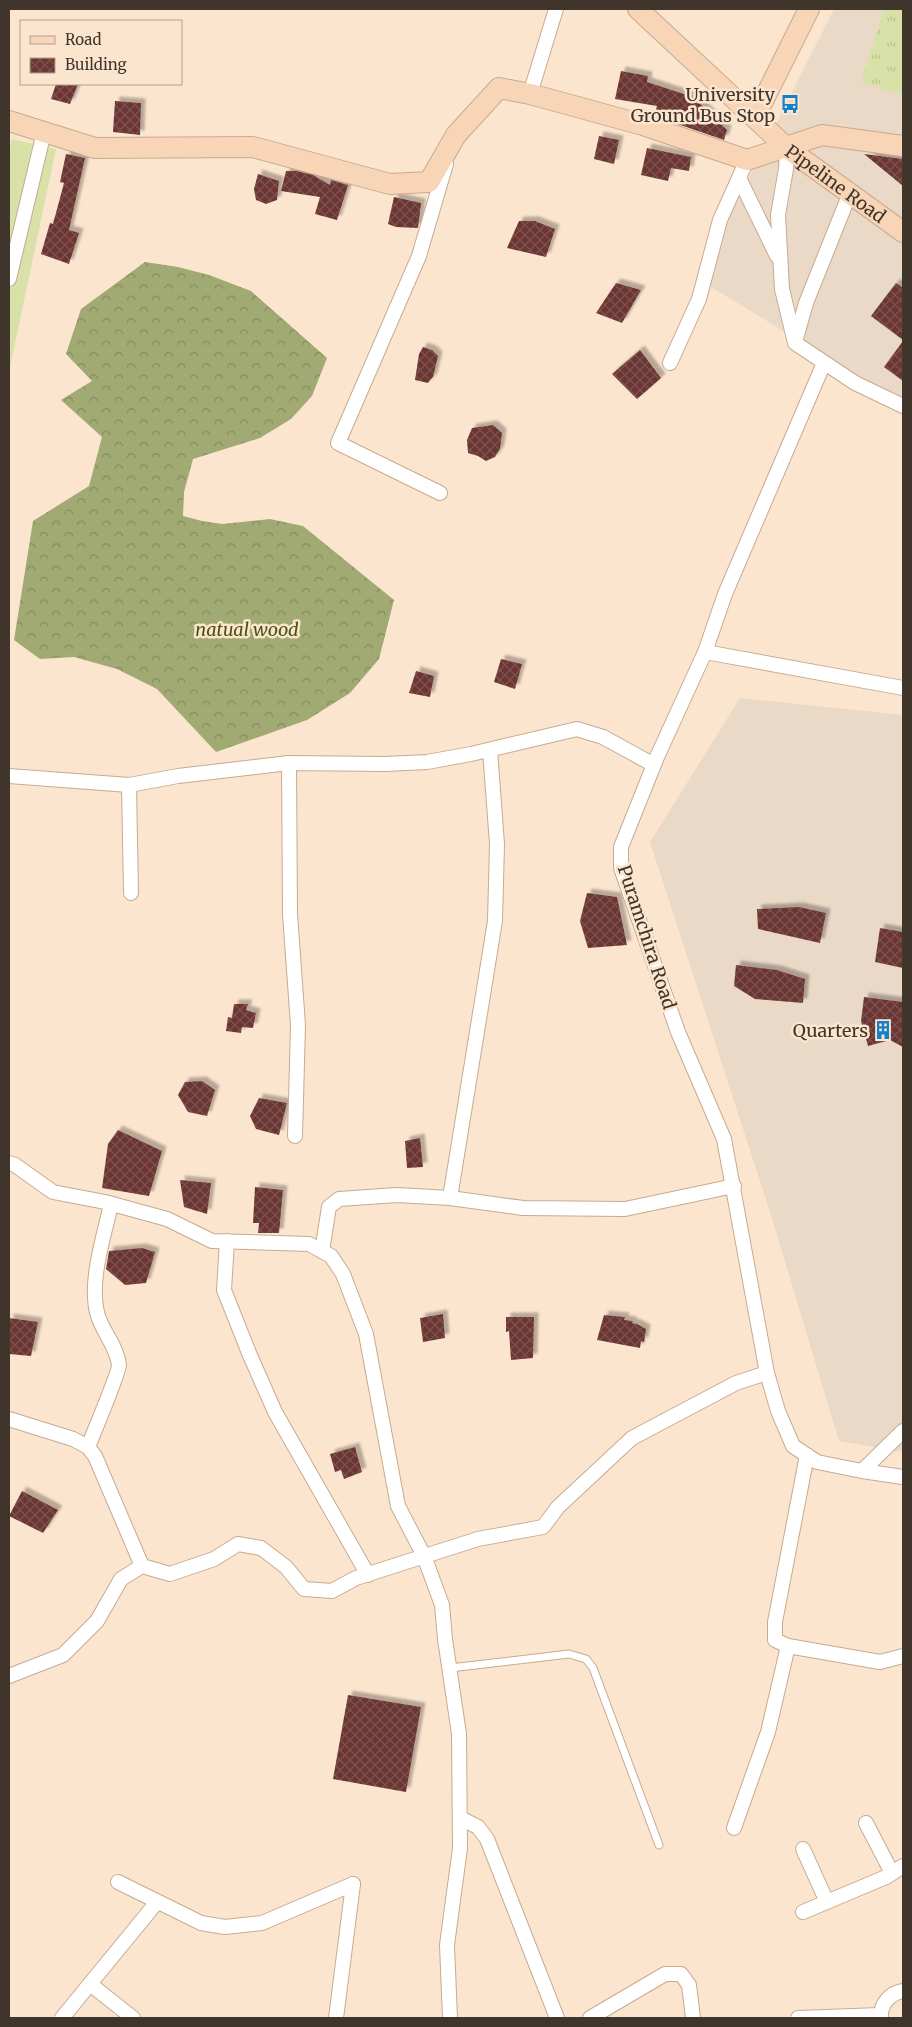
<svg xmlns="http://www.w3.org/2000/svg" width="912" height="2027" font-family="Merriweather,serif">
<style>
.education{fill:#ebd9c8}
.forest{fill:url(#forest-crowns)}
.park{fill:url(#park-tufts)}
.pitch{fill:#d7e1a8}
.building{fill:url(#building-cross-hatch);filter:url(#shadow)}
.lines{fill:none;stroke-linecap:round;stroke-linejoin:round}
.lane-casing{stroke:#c6ab90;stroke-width:9}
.street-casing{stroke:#c6ab90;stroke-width:16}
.secondary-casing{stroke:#c6ab90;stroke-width:22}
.lane{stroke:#fff;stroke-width:7}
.street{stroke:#fff;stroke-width:14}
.secondary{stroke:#f8d5b7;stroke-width:20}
.labels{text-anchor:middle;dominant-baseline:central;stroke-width:5;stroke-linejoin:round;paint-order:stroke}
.poi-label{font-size:18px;fill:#40352a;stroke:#fce5ce;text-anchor:end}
.street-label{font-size:18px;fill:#40352a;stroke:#fce5ce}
.park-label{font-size:18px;font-style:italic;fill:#4a5212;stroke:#fce5ce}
</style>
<defs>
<pattern id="forest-crowns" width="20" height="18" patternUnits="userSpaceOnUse" patternTransform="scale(1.25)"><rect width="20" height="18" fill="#a1aa73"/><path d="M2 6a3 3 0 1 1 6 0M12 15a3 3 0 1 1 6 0" fill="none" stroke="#858b5f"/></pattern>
<pattern id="park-tufts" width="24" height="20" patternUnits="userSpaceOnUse" patternTransform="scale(1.25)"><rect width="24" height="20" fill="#d7e1a8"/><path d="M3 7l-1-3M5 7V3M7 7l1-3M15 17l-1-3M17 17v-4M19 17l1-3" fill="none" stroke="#bac291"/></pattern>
<pattern id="building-cross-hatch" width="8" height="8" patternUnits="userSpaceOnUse" patternTransform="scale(1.25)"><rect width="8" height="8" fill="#6b3633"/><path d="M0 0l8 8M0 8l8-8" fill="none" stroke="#7d524f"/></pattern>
<filter id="shadow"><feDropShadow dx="4.5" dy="-4.5" stdDeviation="1" flood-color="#0004"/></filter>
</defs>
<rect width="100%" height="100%" fill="#fce5ce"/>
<g class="education">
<polygon points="834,9 903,9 903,404 698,279"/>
<polygon points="740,698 903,715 903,1452 839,1441 770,1212 650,842"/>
</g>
<polygon class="forest" points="145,262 178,267 209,275 251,291 327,358 312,396 291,419 260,438 193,459 184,492 183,516 202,521 222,524 270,519 303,526 394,600 379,659 350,693 307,720 216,752 157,689 117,669 74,657 40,659 14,640 33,521 89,486 102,437 61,400 92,381 66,354 81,309"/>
<polygon class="park" points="884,9 903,9 903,95 861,82"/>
<polygon class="pitch" points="12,139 56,149 9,372 9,151"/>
<g class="building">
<polygon points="621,71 648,76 647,82 693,97 727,130 724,140 654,116 657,106 615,99"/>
<polygon points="56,84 78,84 70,104 51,99"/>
<polygon points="115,101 141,103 140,135 113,132"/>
<polygon points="599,136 619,140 614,164 594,159"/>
<polygon points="647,148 691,157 689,171 671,168 668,181 641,175"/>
<polygon points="66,154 85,158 69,230 79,233 69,264 41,254 50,223 53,224 64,183 60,182"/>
<polygon points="864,154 903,159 903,186"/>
<polygon points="286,171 297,171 313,175 330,185 331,180 348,185 337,220 315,214 320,197 281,191"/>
<polygon points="258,174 279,181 277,200 266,204 256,200 254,189"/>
<polygon points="394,197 421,203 418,228 396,227 388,224"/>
<polygon points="519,221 535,221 555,229 546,257 507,248"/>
<polygon points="616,283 641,290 622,323 596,313"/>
<polygon points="896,283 903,288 903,340 871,316"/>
<polygon points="903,341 903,381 884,367"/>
<polygon points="423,347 432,350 438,356 433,377 428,383 415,380 419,354"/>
<polygon points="640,350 661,378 637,399 612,374"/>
<polygon points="493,425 502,433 500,449 495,457 486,461 478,456 468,453 467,440 472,428"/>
<polygon points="501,659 522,664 515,689 494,682"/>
<polygon points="416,671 434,676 430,697 409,693"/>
<polygon points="587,893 617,897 627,945 588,948 580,921"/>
<polygon points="799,907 826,913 820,943 758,929 757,909"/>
<polygon points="880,928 903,932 903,968 875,962"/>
<polygon points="736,965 777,970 805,979 803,1003 755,999 734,986"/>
<polygon points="864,997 903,1002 903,1047 890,1040 868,1046 861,1021"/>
<polygon points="234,1004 248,1004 246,1010 256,1013 253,1028 242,1027 241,1033 226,1031 228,1017 232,1018"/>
<polygon points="202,1081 215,1090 207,1116 188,1112 178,1095 185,1082"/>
<polygon points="259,1098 287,1103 279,1135 256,1129 250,1116"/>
<polygon points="118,1130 162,1151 149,1196 102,1188 108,1144"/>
<polygon points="420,1138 423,1167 407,1168 405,1141"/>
<polygon points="180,1180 211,1183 207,1214 184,1207"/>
<polygon points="255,1187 283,1190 279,1233 258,1233 259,1223 253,1223"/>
<polygon points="142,1248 155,1252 146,1283 125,1285 106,1269 109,1251"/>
<polygon points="443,1314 445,1338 423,1342 420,1318"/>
<polygon points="604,1315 625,1317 624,1320 633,1321 632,1323 637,1324 646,1329 644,1342 641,1341 640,1348 597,1340"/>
<polygon points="506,1317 534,1317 533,1358 511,1360 509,1331 506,1332"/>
<polygon points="9,1318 38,1322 31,1356 9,1354"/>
<polygon points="355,1447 362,1472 344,1479 341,1470 335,1472 330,1454"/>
<polygon points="22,1491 58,1510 43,1533 9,1516"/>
<polygon points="348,1695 421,1707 406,1792 333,1779"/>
</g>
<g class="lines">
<g class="lane-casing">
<polyline id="lane" points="450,1668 569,1654 586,1659 593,1668 659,1845"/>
</g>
<g class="street-casing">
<g id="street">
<polyline points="530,94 556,9"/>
<polyline points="787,148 786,169 778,215 782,289 795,343 855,383 903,406"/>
<polyline points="739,178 777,256"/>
<polyline points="9,279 44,132"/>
<polyline points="795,342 806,303 850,193"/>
<polyline points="670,363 699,299 720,220 747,160"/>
<polyline points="440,493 338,443 419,256 446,164"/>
<polyline points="705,652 903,688"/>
<polyline points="289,763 290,914 298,1025 295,1136"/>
<polyline points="9,776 129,785 178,776 289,763 385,764 427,762 471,754 577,729 603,737 654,765"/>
<polyline points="129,785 131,893"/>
<polyline points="9,1163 15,1165 53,1192 105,1202 167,1219 212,1241 309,1244 331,1256 343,1274 366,1334 398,1506 424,1556 442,1605 445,1639 459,1734 460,1848 447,1945 450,2018"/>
<polyline points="450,1198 495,921 497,844 490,750"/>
<polyline points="227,1241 224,1290 249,1353 275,1412 368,1575"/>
<polyline points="322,1251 329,1207 339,1199 397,1195 450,1198 523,1208 625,1209 734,1186"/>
<polyline points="767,1373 724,1139 678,1032 621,868 621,847 657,757 705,652 725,594 824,363"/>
<polyline points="9,1419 73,1439 88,1447 95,1456 142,1566"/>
<path d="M88,1447C93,1434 119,1373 119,1365C117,1347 103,1332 98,1316C88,1283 104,1237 111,1204"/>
<polyline points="807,1455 775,1622 775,1640 788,1646 880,1662 903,1656"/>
<polyline points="862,1471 903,1431"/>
<polyline points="9,1676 63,1655 97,1621 121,1579 142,1566 170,1574 214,1559 238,1544 261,1548 286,1567 304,1589 332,1591 356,1578 478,1539 543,1527 558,1507 632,1438 736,1383 767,1373 778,1411 793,1446 817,1462 862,1471 903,1477"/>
<polyline points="460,1818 478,1827 487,1839 557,2018"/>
<polyline points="866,1823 892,1873"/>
<polyline points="734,1828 768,1732 788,1646"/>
<polyline points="803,1849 827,1902"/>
<polyline points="118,1882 201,1923 225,1927 262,1923 353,1884"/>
<polyline points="803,1912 886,1877 903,1866"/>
<polyline points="90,1984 133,2018"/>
<polyline points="62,2018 157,1902"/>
<polyline points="336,2018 353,1884"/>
<polyline points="590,2018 665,1974 681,1974 689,1985 693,2018"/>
<polyline points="798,2018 880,2015"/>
<path d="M881,2018C880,2004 890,1993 903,1991"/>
</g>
</g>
<g class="secondary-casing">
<g id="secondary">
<path id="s1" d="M638,9L787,148L903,232"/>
<polyline points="755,117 809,9"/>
<polyline points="9,121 95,148 253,147 390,184 429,182 456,135 499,88 530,94 643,125 747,160 822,135 903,146"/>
</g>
</g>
<use href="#lane" class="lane"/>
<use href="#street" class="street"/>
<use href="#secondary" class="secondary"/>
</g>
<defs>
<g id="bus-bare" transform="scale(1.5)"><path d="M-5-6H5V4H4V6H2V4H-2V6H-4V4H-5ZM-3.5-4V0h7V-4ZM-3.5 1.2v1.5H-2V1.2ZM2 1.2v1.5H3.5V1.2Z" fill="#1281cb" stroke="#fce5ce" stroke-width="2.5" paint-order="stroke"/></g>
<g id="building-bare" transform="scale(1.5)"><path d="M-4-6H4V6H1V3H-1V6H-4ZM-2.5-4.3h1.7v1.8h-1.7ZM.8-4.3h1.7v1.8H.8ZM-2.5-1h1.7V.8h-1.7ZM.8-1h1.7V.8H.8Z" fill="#1281cb" stroke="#fce5ce" stroke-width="2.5" paint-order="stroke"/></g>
</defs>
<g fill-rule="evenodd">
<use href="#bus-bare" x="790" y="104"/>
<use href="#building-bare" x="883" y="1030"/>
</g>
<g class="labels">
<g class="poi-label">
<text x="775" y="94">University<tspan x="775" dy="21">Ground Bus Stop</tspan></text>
<text x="868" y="1030">Quarters</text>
</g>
<g class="street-label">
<text stroke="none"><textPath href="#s1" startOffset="264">Pipeline Road</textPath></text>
<text transform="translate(647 937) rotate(72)">Puramchira Road</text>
</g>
<g class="park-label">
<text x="247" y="629">natual wood</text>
</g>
</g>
<rect width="912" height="2027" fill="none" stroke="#40352a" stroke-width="20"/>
<rect x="20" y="20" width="162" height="65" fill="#fce5ce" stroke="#b19f8c"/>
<rect x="30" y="36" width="25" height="8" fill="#f8d5b7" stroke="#b19f8c"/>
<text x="65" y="45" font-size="15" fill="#40352a">Road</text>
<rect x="30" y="58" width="25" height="15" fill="url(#building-cross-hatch)" stroke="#b19f8c"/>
<text x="65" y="70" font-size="15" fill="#40352a">Building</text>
</svg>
